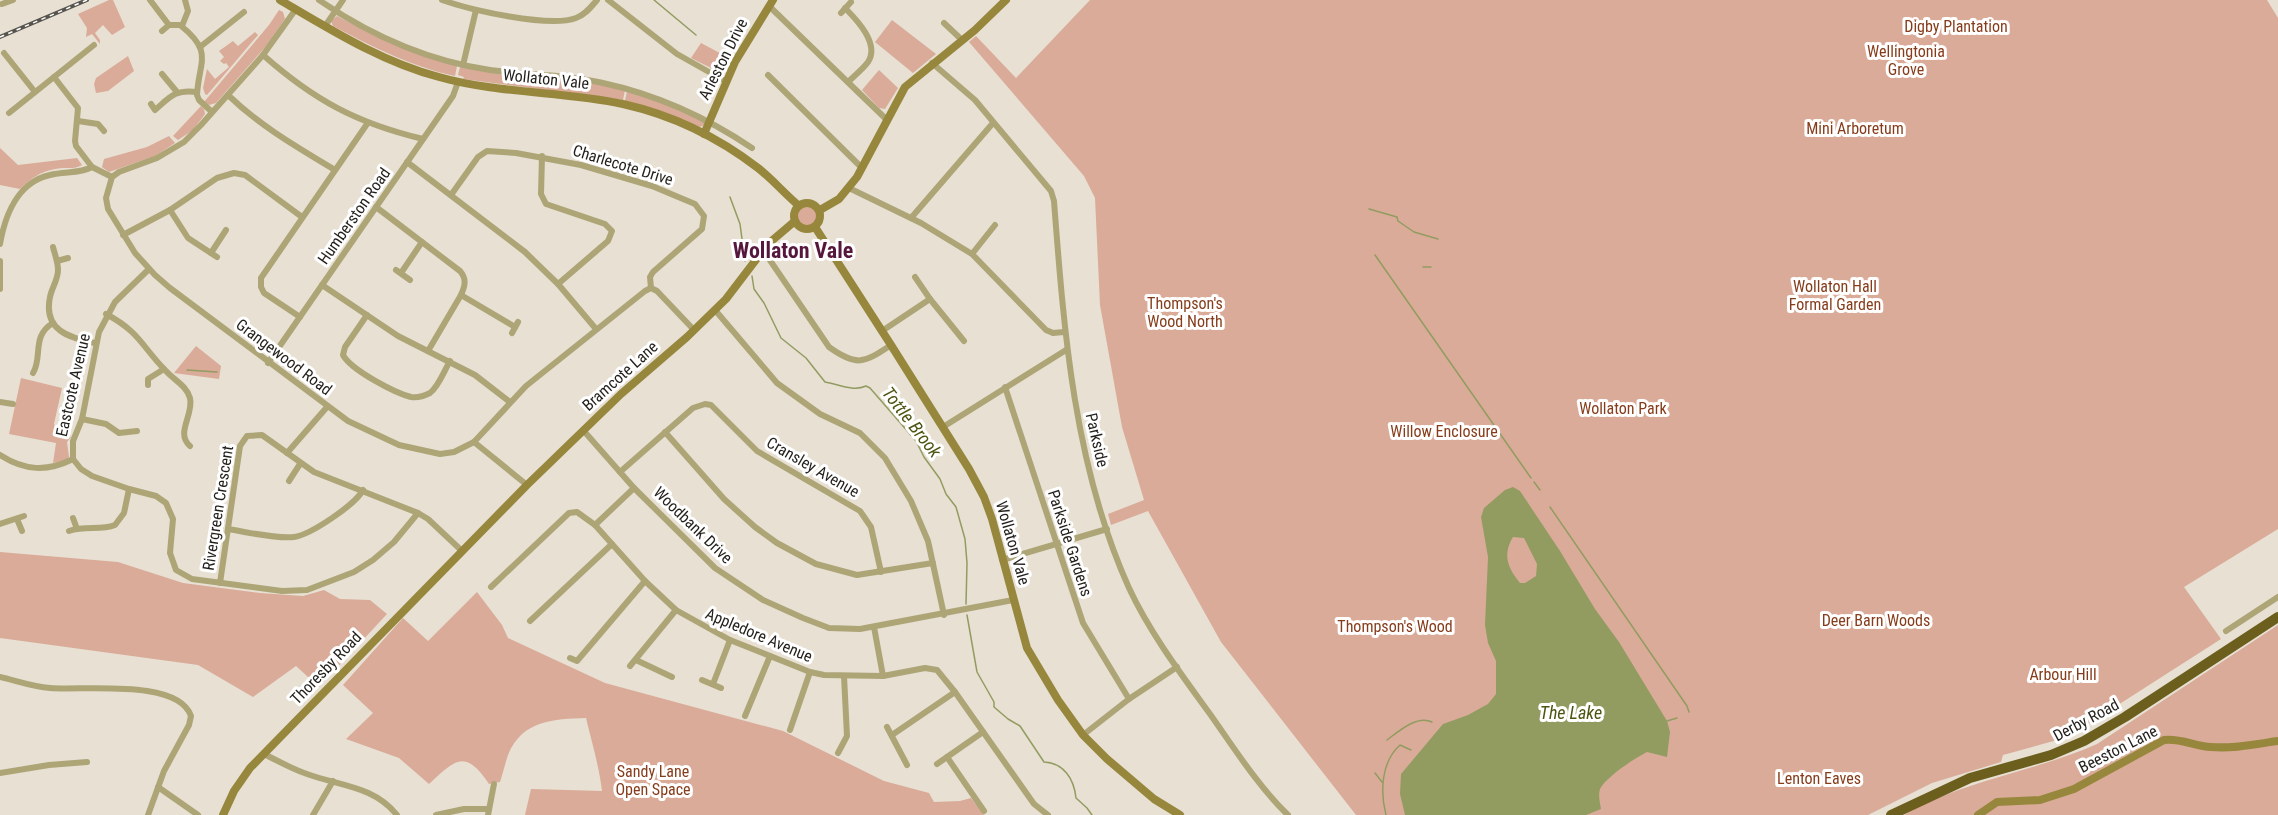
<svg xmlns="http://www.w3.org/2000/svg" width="2278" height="815" font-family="'Roboto Condensed',sans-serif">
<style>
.green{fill:#daab98}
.water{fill:#929c61;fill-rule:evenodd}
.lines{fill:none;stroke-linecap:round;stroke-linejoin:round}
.stream{stroke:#929c61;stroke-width:1.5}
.street{stroke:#aea577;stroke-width:6}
.secondary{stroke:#96873d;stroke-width:8}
.highway{stroke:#6c5f1e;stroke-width:10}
.rail-casing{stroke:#57534d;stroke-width:4}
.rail{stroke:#fff;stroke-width:1.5;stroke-dasharray:4.5;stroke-linecap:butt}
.labels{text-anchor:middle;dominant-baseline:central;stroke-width:6;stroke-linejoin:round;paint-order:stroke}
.park-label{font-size:16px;fill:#863c1a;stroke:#fff}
.street-label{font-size:16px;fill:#221f1b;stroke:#fff}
.water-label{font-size:18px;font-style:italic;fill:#4d5511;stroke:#fff}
.district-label{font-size:22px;font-weight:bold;fill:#55183c;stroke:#fff}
</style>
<rect width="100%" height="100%" fill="#e7e0d3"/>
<g class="green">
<polygon points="109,0 113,0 125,27 112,35 103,25 95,33 100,40 100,44 92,34 86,37 87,28 78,14"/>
<polygon points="1090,0 2267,0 2278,18 2278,529 2184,587 2221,639 2082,728 2057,740 2003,755 2001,762 1932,783 1868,815 1356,815 1221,642 1148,511 1111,525 1108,514 1144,500 1122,427 1100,305 1095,198 1084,176 969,42 976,36 1016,78"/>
<polygon points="279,10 283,12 285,19 267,45 216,103 209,105 204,102 269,25"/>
<path d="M337,16L358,27L457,66L455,76C412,67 373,47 333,26L331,21Z"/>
<polygon points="892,20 936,54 913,73 875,42"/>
<polygon points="255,32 258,35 207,95 205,94 203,88 207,69 215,79 229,67 226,63 224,64 220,61 224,57 219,51 233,41 238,46"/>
<polygon points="701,43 731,59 721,73 691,58"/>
<polygon points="128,56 134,71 108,91 96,93 94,84 96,78"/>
<polygon points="460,67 583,81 625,90 623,100 463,79 464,77 458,75"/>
<polygon points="879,70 898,88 885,109 879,108 862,90"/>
<polygon points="627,91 648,97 704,122 704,125 700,127 625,101"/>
<polygon points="201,106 204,109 205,114 193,130 178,140 173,136"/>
<polygon points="169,136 175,143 155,156 109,172 102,167 104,159 147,147"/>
<path d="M0,148L18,165L77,158L82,165C76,169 70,168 63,168C45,169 33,176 20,189L0,185Z"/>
<circle cx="807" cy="216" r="10"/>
<polygon points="196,346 221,366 219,379 174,373"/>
<polygon points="21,378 62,388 54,424 58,433 71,437 67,442 69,457 66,460 53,463 56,443 9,434"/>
<polygon points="0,552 118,562 183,583 260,593 303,596 324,590 340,599 370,600 387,614 319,687 296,666 253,697 198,665 0,638"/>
<path d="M477,592L502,625L508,638L605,683L783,731L884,781L929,793L934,802L960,801L971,798L984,815H525L531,789L602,791C599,766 592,743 586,718C554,719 522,720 508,755C505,764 503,773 500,782L489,784C465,748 455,760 429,784L399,758L346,739L373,713L343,685L403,618L428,641Z"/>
<path d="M2278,625V815H1904C1964,780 2034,772 2097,744Z"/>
</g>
<path class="water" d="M1513,487L1520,491L1560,551L1595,609L1619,642L1667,721L1670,732L1667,757L1647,752C1635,758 1606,777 1600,789C1598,795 1600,803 1601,809L1586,815H1405L1400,794L1401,774L1443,724L1468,715L1488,704L1496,694V661L1488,643L1485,625L1488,557L1481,517L1484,508L1505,490ZM1513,537L1524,538L1537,564L1536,576L1525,583H1520C1508,568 1502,555 1513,537Z"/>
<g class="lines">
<g class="stream">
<polyline points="654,0 696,35"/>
<polyline points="730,197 740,224 745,261"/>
<polyline points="1373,210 1369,209 1397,217 1398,221 1414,232 1438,239"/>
<polyline points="1375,255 1531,478"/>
<polyline points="1423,267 1431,267"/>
<path d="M752,276L754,289L764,303L781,338L806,358L825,382C838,384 853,392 866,386L870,388L916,441L924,457L940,479L946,494L956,507L965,539L967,563L966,604"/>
<polyline points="187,370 217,372"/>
<polyline points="1534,482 1540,490"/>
<polyline points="1550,507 1687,706 1689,712"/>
<path d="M967,615L977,672L994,702V707L1008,719L1020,726L1044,762C1064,763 1074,779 1076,798L1087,808L1092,815"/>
<polyline points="1667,721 1677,718"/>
<path d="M1387,740C1399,731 1417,715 1432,722"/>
<polyline points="1375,773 1382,782"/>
<path d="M1386,815C1380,792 1381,762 1400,745L1411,750"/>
</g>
<g class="street">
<polyline points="150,0 169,25"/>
<path d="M319,0C370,35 429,61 490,70C528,75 566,74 603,83C658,95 706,117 752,148"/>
<path d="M442,0C470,10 549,28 576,18C585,15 591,7 597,0"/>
<polyline points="608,0 677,54 725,81"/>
<polyline points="2,4 13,0"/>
<polyline points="769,6 887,120"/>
<path d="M845,8C857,20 880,44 868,62C863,69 854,76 848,82"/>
<polyline points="296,9 263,55 201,125 184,142 157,158 119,172 112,177 106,198 108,209 135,253 155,275 170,288 348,421 399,445 440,454 454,452 474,442 526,386 645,291 651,288 657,291 694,330"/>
<polyline points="841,13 851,2"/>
<polyline points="944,23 962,40"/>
<polyline points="182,26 188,11 185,0"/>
<polyline points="325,26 343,0"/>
<path d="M162,31L169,25H180C214,52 199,60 197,95L199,100L212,112"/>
<polyline points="200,47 244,12"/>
<polyline points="4,53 35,92"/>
<path d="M263,55C314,100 356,123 423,139"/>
<path d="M932,63L975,100L1051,191L1054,201C1064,332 1074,466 1129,588C1150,633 1181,674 1210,714C1234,748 1258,786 1288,815"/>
<polyline points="463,65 476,10"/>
<polyline points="162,74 177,92"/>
<polyline points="768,75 862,168"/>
<polyline points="54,77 78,108 75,141 76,146 92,167"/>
<path d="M228,95C260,126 297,147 335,170"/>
<path d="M151,104L155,110C170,97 175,89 197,92"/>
<polyline points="9,113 94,45"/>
<polyline points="78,121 98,124 104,131"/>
<polyline points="542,156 541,194 546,204 605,224 612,231 608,241 558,284"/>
<polyline points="407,162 525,252 558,284 596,329"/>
<polyline points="849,188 921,223 972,254 1046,330 1053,333 1064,332"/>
<polyline points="451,195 478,157 487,151 516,153 581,165 652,186 695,204 704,216 702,229 653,272 650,277 651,288"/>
<path d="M376,207L460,271C467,279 465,286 461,295L428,351"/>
<polyline points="170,210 188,238 217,257"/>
<polyline points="911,218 993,123"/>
<polyline points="123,235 170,210 217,178 234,173 245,175 302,217"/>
<path d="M0,244C5,215 18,182 50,175C65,171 79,174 92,167L112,177"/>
<path d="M53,247C55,255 58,262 58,270C58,280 52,287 50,297C43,330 69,338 95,343"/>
<path d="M763,250L829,347C858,368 865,362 891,345"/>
<polyline points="211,253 226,230"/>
<polyline points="972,254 995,225"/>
<polyline points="0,261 0,289"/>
<polyline points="57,261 68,258"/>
<polyline points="149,269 115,302 99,332 82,419 73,441 73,459 81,469 92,476 129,489 156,496 166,503 173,519 170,553 176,570 192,579 282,591 307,590 354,572 373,560 394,542 418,513"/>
<polyline points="396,270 410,280"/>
<polyline points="401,273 422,242"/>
<polyline points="915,277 930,299 964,341"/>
<polyline points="322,285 398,336 475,375 510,402"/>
<polyline points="461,295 515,327"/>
<polyline points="715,310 777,383 820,414 860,433 885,458 911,501 928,541 944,615"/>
<path d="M106,314C140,332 142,347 166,371C174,380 187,386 190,398C194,415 175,433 190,446"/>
<path d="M367,315L345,347L343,355C351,370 395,393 411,397C417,398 424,396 430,393C439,386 444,371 450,361"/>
<polyline points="300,317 264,293 261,287 261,278 367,124"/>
<polyline points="882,331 930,299"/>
<polyline points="512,333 518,322"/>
<polyline points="268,363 453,96 458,82"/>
<path d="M33,373C43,357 31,336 53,323"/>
<polyline points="148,385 148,379 164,369"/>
<polyline points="1005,387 1083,623 1129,699"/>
<polyline points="0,402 13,404"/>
<polyline points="82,419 106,424 119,433 137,431"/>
<polyline points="943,427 1066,350"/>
<polyline points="583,430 634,488 715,568 763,600 803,618 829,628 860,629 1013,600"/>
<polyline points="665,432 724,499 755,527 777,543 816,564 857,575 933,563"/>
<polyline points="474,442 527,485"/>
<polyline points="287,453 327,407"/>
<path d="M0,455C25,471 47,472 73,459"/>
<polyline points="620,472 693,408 705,404 711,405 757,451 860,511 871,527 881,572"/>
<polyline points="289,481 300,464"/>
<polyline points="73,518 77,529"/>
<polyline points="17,519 22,531"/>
<polyline points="0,524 24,516"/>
<polyline points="595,525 645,581 676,610 730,640 810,672 824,675 883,676 925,668 937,670 955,692 1034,804 1048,815"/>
<path d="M228,529C247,532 275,539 294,537C310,535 355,505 363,490"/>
<path d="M69,531C86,525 100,531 115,525L124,513L129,489"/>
<polyline points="1002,560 1107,529"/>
<polyline points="220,583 240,446 247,436 262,435 314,472 418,513 428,519 461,550"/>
<polyline points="491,587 569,513 577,512 595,525 634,488"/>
<polyline points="530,621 612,544"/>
<polyline points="874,627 883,676"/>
<polyline points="2226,631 2278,597"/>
<polyline points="570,658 577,661 645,581"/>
<polyline points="636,660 672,677"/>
<polyline points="630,666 676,610"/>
<path d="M0,677C17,681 33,687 50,688C81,691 178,678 191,716L189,725L164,771L148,815"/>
<polyline points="702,680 721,688"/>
<polyline points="713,684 730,640"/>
<polyline points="745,716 770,656"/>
<polyline points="887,727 907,765"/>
<polyline points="790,730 810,672"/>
<polyline points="892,735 955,692"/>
<polyline points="1083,735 1129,699 1177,667"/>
<polyline points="838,753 847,736 844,676"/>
<path d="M264,754C278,761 292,769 307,774C340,786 374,786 397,815"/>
<polyline points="947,757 984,811"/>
<polyline points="937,764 983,732"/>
<polyline points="0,773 49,765 87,762"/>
<polyline points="158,787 198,815"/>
<polyline points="313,815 333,781"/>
<polyline points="436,815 464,809 489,809"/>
<polyline points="488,815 494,784"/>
</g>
<g class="secondary">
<path d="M280,0C331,30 382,62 439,77C499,94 563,91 623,104C672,115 719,138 758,168C772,179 784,193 798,205"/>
<polyline points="704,134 735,62 773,0"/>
<circle cx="807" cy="216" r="13"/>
<polyline points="820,210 839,199 857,177 905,87 975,30 1006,0"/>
<polyline points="815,227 891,345 969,469 984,497 992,519 1027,648 1058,700 1083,735 1107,759 1154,799 1180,815"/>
<polyline points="223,815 234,791 250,768 527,485 621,394 687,337 726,299 768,244 795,221"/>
<path d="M1978,815L1997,802L2040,800L2074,789L2164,740C2181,738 2194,746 2211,747C2233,749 2256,744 2278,741"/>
</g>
<polyline class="highway" points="1891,815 1970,778 2051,755 2084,741 2125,717 2278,617"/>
<g class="rail-casing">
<polyline id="rail" points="0,37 87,0"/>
</g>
<use href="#rail" class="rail"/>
</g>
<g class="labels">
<g class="park-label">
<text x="1956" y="26">Digby Plantation</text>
<text x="1906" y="51">Wellingtonia<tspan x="1906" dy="18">Grove</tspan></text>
<text x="1855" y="128">Mini Arboretum</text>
<text x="1835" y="286">Wollaton Hall<tspan x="1835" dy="18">Formal Garden</tspan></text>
<text x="1185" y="303">Thompson's<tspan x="1185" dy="18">Wood North</tspan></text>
<text x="1623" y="408">Wollaton Park</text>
<text x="1444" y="431">Willow Enclosure</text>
<text x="1876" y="620">Deer Barn Woods</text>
<text x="1395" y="626">Thompson's Wood</text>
<text x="2063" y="674">Arbour Hill</text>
<text x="653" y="771">Sandy Lane<tspan x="653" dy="18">Open Space</tspan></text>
<text x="1819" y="778">Lenton Eaves</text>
</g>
<g class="street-label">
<text transform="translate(723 59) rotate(-63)">Arleston Drive</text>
<text transform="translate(546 79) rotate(6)">Wollaton Vale</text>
<text transform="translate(623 165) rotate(17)">Charlecote Drive</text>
<text transform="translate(354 216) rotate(-55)">Humberston Road</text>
<text transform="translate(284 357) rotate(37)">Grangewood Road</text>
<text transform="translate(620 376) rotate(-42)">Bramcote Lane</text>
<text transform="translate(73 385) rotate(-77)">Eastcote Avenue</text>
<text transform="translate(1097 440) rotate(77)">Parkside</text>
<text transform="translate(813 467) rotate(30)">Cransley Avenue</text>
<text transform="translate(218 508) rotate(-81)">Rivergreen Crescent</text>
<text transform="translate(693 525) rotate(44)">Woodbank Drive</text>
<text transform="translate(1013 543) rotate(74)">Wollaton Vale</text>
<text transform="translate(1070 543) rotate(72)">Parkside Gardens</text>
<text transform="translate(759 635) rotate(23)">Appledore Avenue</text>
<text transform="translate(326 668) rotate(-46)">Thoresby Road</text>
<text transform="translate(2086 720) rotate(-28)">Derby Road</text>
<text transform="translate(2118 749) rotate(-27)">Beeston Lane</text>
</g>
<g class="water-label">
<text transform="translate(912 422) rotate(52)">Tottle Brook</text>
<text x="1571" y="712">The Lake</text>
</g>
<g class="district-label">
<text x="793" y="250">Wollaton Vale</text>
</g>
</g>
</svg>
